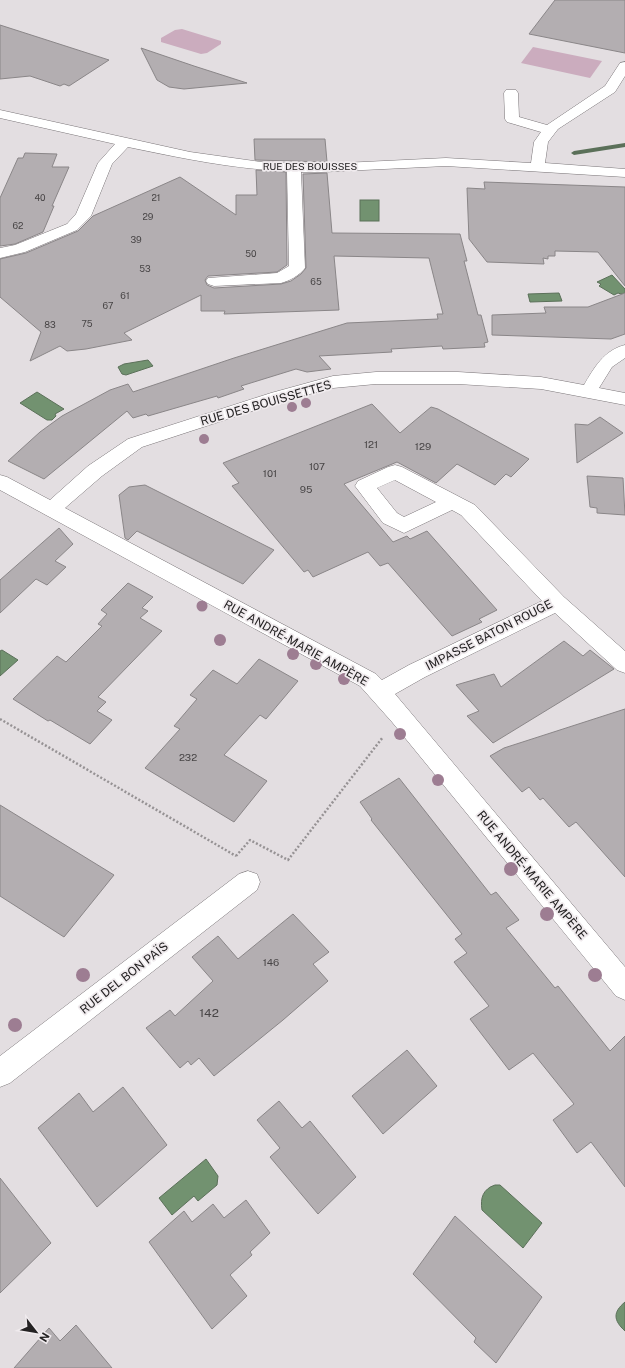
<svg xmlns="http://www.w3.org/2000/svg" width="625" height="1368" font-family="'Public Sans',sans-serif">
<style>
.green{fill:#cbacbe}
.water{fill:#729270;stroke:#5b7059}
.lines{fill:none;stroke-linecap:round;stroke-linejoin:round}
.stream{fill:#5b7059;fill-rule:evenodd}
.building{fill:#b3aeb1;stroke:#8a8688}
.minor-casing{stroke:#7b7679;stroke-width:1}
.path{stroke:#969294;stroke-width:2.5;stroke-dasharray:2 2;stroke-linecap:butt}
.minor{fill:#fff;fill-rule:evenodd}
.tree{fill:#9d7d92}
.labels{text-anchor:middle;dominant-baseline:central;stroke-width:3.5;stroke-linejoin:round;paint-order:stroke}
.far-number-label{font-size:9px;fill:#484546}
.far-street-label{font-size:10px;fill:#242223;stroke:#f0ebee}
.number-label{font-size:10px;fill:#484546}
.street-label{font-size:12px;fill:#242223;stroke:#f0ebee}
.near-number-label{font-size:12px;fill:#484546}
</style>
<rect width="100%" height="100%" fill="#e3dee1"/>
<g class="green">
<polygon points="182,29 221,41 221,44 207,53 201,54 161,42 161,38 175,30"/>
<polygon points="533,47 602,61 590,78 521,63"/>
</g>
<g class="water">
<rect x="360" y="200" width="19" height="21"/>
<polygon points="612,275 625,289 625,293 621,294 618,293 614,295 599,286 601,284 597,282"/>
<polygon points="559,293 562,301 530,302 528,294"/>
<polygon points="148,360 153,366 126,375 122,374 118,367 124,364"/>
<polygon points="37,392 64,409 55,414 56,416 52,420 47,420 20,403"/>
<polygon points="2,650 18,660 0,676 0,651"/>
<polygon points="206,1159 218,1176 217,1185 198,1201 194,1196 172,1215 159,1198"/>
<path d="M495,1185H500L542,1223L523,1248L482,1210C480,1198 483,1189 495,1185Z"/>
<path d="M625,1302V1331C613,1320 613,1312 625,1302Z"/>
</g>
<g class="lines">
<polygon class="stream" points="625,143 625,147 574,155 571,153 574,151"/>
</g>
<g class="building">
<polygon points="555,0 625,0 625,53 529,34"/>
<polygon points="0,25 109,60 69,86 64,84 60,86 30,76 0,79"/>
<polygon points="141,48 194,66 247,83 184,89 169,87 157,80"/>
<polygon points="254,139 325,139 327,162 255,160"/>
<polygon points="25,153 57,154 52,167 69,167 52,206 54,206 43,232 15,244 0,246 0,198 18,158 23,158"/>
<polygon points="256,170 286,172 287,265 277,272 208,276 205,280 207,285 214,288 281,284 291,281 301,274 306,268 303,174 327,173 332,233 460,234 467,261 464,261 478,315 481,315 488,342 484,343 485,347 443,349 442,346 391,349 392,352 319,356 331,369 307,372 296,369 241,386 244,389 218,398 217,396 148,416 146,414 133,418 127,411 44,479 8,461 40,432 62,416 110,390 128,384 133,392 234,358 347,323 438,319 437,314 443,314 429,258 334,256 339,310 224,314 225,311 201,311 201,295 124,333 132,340 86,349 67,351 60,346 30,361 41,332 0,297 0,259 26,253 78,231 93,216 180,177 236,215 236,195 257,195"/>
<polygon points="484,182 625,187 625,286 598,252 555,251 555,256 548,256 548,259 543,258 544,264 487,262 469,239 467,188 485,189"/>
<polygon points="625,293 625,334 611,339 492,335 492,315 546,313 544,307 588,307"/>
<polygon points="372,404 400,433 431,407 438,409 529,459 511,477 506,474 495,485 457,464 436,483 397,462 344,484 393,542 407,536 410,539 427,531 497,610 479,619 482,622 452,636 388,563 380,566 368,552 313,577 308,570 304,572 232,486 239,483 223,463"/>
<polygon points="600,417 623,433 577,463 575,424 588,425"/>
<polygon points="587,476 623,478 625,515 597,513 597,508 590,507"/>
<polygon points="145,485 274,550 243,584 137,531 128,540 125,538 119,495 129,487"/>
<polygon points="59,528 73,544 55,561 66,567 47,585 36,579 0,613 0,580"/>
<polygon points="128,583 153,597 142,608 148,611 140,618 162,631 98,697 106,702 97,711 112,720 90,744 50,720 48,721 13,699 57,656 66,662 102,626 98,624 107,614 101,610"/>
<polygon points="564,641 583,656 590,650 614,669 493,743 467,716 479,711 456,685 494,674 501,687"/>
<polygon points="259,659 298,681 266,719 260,715 224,755 267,781 234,822 145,768 180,729 174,726 197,699 190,695 213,670 237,684"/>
<polygon points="625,709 625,877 576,822 569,827 543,798 540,800 529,787 522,792 490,756 504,748"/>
<polygon points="399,778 491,895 496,892 519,920 506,928 555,988 558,986 610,1051 625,1036 625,1187 591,1142 577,1153 553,1120 574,1104 533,1053 509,1070 470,1019 489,1006 454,962 467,953 455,939 462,934 371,820 372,819 360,802"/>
<polygon points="0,805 114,875 64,937 0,896"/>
<polygon points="293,914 329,952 313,964 328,981 283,1020 214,1076 199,1058 191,1065 188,1061 180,1068 146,1028 170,1010 175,1016 213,981 192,957 218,936 238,959"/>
<polygon points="407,1050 437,1086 383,1134 352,1096"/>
<polygon points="123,1087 167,1145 97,1207 38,1128 79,1093 93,1112"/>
<polygon points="279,1101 302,1128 310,1121 356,1177 318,1214 270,1157 280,1148 257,1120"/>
<polygon points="0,1178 51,1243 0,1293"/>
<polygon points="246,1200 270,1233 250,1252 252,1255 230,1275 247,1296 212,1329 149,1242 184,1211 192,1222 213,1204 224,1218"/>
<polygon points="455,1216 542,1297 496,1363 474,1342 476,1338 413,1274"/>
<polygon points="76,1325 112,1368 14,1368 49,1328 60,1341"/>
</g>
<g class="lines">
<g class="minor-casing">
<g id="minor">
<path d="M625,62V76L615,92L558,129L548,142L545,163L625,169V177L446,166L322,172H301L305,268C300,275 289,281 281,283L214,286L208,284L206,281L208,278L277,273L289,266L287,171C233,169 181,158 128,147L112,164L91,216L77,230L25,252L0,258V248L15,245L67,224L76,214L98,163L115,144L0,118V110L190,152L261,162L322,164L446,158L531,163L534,142L541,132L507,122L505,119L504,93L506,90H516L518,93L519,117L547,125L605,86L620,63Z"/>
<path d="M625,345V358L612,367L599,388L625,393V405L541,389L458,384H376L333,388L283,401L142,447L102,476L65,508L376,674L382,680L409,665L542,601L461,515L452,510L404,533L383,523L355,486L358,481L388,467L395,465L402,467L475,505L564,597L625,651V673L617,670L555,613L425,677L395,694L625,967V1000L616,996L392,722L360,686L0,490V475L7,477L50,500L88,466L128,439L271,393L333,376L376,372H458L541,377L584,385C594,368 604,350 625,345ZM395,480L436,502L404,517L397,513L377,488Z"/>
<polygon points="248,871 257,874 260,882 257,890 10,1083 0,1087 0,1056 239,874"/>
</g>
</g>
<g class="path">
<polyline points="0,719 236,856"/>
<polyline points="236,856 250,840 288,860 383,737"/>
</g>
<use href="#minor" class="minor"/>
</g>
<g class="tree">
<circle cx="306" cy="403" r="5"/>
<circle cx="292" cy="407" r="5"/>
<circle cx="204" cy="439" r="5"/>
<circle cx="202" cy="606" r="5.5"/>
<circle cx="220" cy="640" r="6"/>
<circle cx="293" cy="654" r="6"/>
<circle cx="316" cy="664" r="6"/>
<circle cx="344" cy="679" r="6"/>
<circle cx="400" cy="734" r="6"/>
<circle cx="438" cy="780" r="6"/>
<circle cx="511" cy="869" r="7"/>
<circle cx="547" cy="914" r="7"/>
<circle cx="83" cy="975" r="7"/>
<circle cx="595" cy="975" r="7"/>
<circle cx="15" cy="1025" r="7"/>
</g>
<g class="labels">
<g class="far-number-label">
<text x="40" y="197">40</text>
<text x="156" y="197">21</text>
<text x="148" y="216">29</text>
<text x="18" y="225">62</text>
<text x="136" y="239">39</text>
<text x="251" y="253">50</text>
<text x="145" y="268">53</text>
<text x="316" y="281">65</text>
<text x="125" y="295">61</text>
<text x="108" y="305">67</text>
<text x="87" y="323">75</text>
<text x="50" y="324">83</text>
</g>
<g class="far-street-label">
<text x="310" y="166">RUE DES BOUISSES</text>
</g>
<g class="number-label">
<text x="371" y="444">121</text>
<text x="423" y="446">129</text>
<text x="317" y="466">107</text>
<text x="270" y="473">101</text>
<text x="306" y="489">95</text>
<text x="188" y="757">232</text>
<text x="271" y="962">146</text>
</g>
<g class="street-label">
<text transform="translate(266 403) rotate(-16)">RUE DES BOUISSETTES</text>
<text transform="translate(489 635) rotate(-27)">IMPASSE BATON ROUGE</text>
<text transform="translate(296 643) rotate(29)">RUE ANDRÉ-MARIE AMPÈRE</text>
<text transform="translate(532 875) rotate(50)">RUE ANDRÉ-MARIE AMPÈRE</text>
<text transform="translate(124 978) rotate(-38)">RUE DEL BON PAÏS</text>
</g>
<g class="near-number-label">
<text x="209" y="1013">142</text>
</g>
</g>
<g transform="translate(36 1332) rotate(121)" stroke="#f0ebee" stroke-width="3" paint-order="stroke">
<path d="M0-3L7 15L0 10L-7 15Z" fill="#242223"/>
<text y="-6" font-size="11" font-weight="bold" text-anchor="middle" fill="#242223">N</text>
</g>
</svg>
